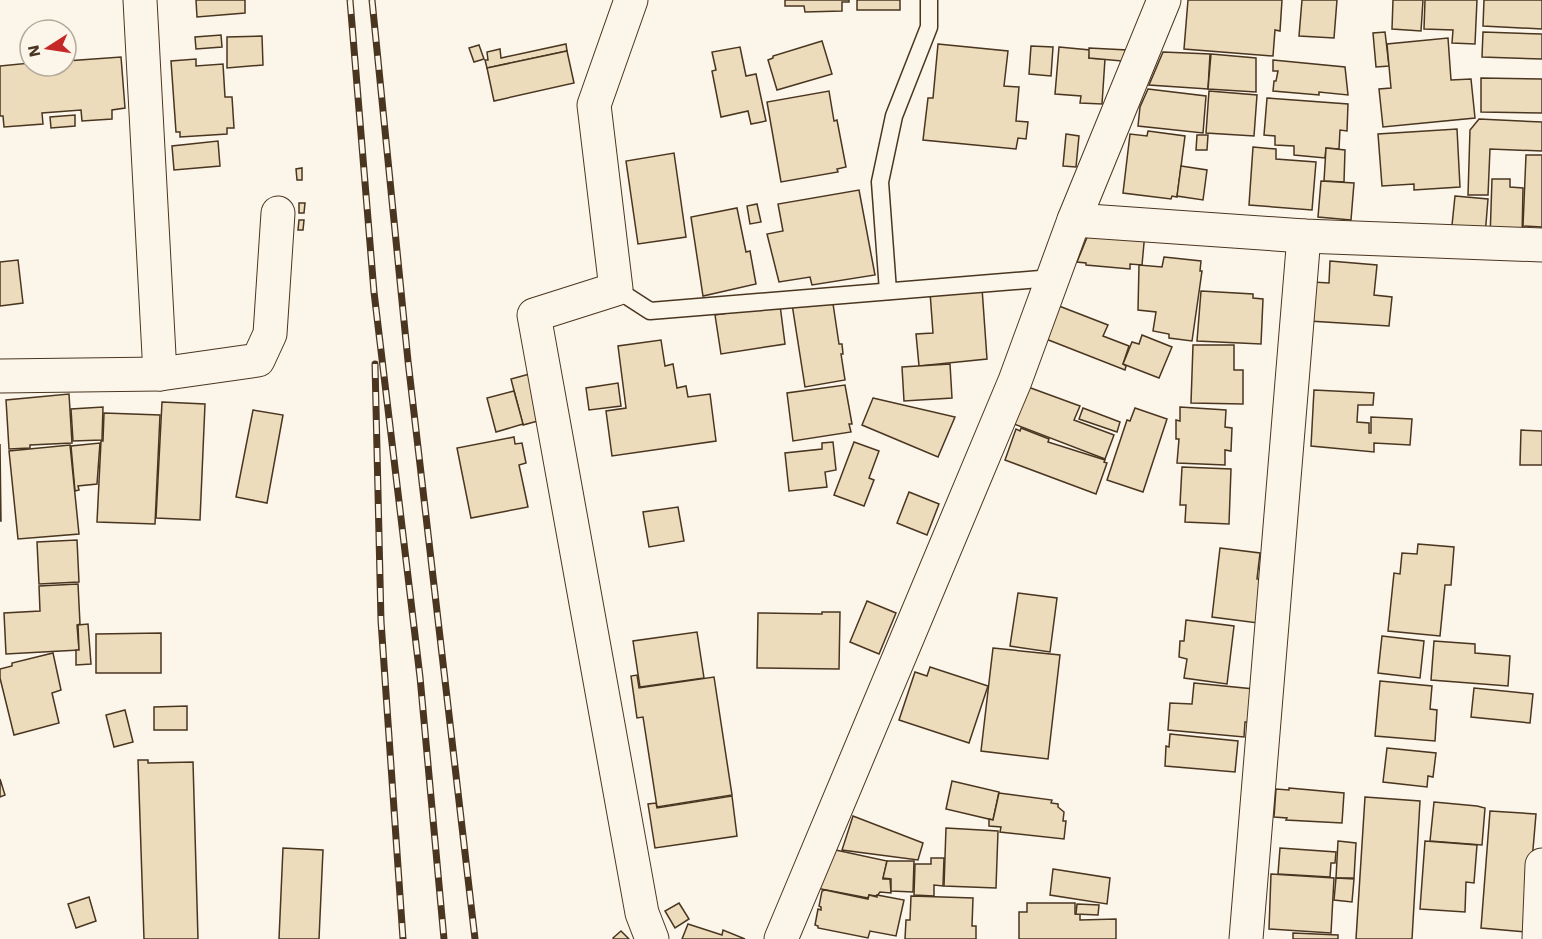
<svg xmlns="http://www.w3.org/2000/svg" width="1542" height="939" font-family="'Work Sans',sans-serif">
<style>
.building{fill:#ecdcbc;stroke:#4a3520;stroke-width:1.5}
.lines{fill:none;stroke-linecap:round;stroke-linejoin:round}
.service-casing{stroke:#4a3520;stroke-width:19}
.minor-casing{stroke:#4a3520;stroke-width:35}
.service{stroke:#fbf6e9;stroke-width:16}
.minor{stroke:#fbf6e9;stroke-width:33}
.rail-casing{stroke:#4a3520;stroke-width:7}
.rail{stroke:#fbf6e9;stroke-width:4.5;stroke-dasharray:14;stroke-linecap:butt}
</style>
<rect width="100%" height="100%" fill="#fbf6e9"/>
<g class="building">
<polygon points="196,0 245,0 245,13 197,17"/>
<polygon points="785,0 849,0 849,2 842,2 842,11 805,12 804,6 785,6"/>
<rect x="857" y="0" width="43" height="10"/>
<polygon points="1188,0 1282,0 1280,31 1275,30 1273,56 1184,49"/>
<polygon points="1302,0 1337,0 1334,38 1299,36"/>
<polygon points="1393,0 1423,0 1421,31 1392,29"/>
<polygon points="1425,0 1477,0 1475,44 1452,43 1453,30 1424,29"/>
<polygon points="1484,0 1542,0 1542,29 1483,26"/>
<polygon points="1385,32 1389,66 1376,67 1373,33"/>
<polygon points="1483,32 1542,34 1542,59 1482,57"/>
<polygon points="221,35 222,47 196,49 195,37"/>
<polygon points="262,36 263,65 227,68 227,37"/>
<polygon points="1448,38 1451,80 1471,79 1475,118 1383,127 1379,89 1391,88 1387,44"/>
<polygon points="822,41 832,74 777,90 768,60 773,58 773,56"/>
<polygon points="566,44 567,51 487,68 485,60 488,60 487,52 500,49 501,58"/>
<polygon points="938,44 1008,51 1004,86 1019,87 1016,121 1028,122 1026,139 1018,138 1016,149 923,140 928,98 933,98"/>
<polygon points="479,45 484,59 474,62 469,48"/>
<polygon points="1031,46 1053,47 1051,76 1029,74"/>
<polygon points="740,47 746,76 756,74 766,121 751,124 748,111 721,117 712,71 716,70 712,52"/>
<polygon points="1059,47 1090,50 1089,58 1105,59 1102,104 1080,103 1081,96 1055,94"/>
<polygon points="1089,48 1127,50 1122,61 1089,58"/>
<polygon points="567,51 574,83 494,101 487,68"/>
<polygon points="1163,52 1210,54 1208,89 1149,85"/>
<polygon points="1211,54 1256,58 1256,92 1208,89"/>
<polygon points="121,57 125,108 112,110 112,119 82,121 81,110 42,113 43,124 4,127 3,116 0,116 0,66 30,63 30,66 66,66 66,61"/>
<polygon points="196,59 196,66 223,64 225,97 232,97 234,128 227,128 227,134 180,137 180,132 176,132 171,61"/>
<polygon points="1273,60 1345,67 1348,95 1319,92 1319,95 1273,91 1274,81 1276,81 1278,71 1273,71"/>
<polygon points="1481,78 1542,79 1542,113 1481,112"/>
<polygon points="1148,89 1206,96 1203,133 1138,126 1140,107"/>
<polygon points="829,91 834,121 837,120 846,167 837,169 838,172 781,182 767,102"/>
<polygon points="1209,91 1257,95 1254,136 1206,133"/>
<polygon points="1267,98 1348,104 1347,131 1340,130 1339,149 1326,148 1325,158 1294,155 1294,146 1275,145 1275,136 1264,135"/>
<polygon points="75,115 75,126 51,128 50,117"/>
<polygon points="1479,119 1542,122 1542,151 1490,149 1488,195 1468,195 1470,130"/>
<polygon points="1457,129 1460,187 1414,190 1414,184 1382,186 1378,134"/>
<polygon points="1148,131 1185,136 1177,197 1172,196 1171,199 1123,193 1130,134 1147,136"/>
<polygon points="1066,134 1079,136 1076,167 1063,166"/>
<polygon points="1197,135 1208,135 1207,150 1196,150"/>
<polygon points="218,141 220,166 174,170 172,146"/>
<polygon points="1253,147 1276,149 1276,159 1316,162 1312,210 1249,205"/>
<polygon points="1326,148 1345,150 1344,182 1324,181"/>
<polygon points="674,153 686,237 638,244 626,161"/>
<polygon points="1526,155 1542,155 1542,227 1523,226"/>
<polygon points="1181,166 1207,170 1203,200 1177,196"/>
<polygon points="302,168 302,180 297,180 296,169"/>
<polygon points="1492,179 1510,179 1510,187 1523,188 1522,238 1490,238"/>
<polygon points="1321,181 1354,183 1351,220 1318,217"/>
<polygon points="859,190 875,275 812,285 810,277 779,282 767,234 783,231 778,204"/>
<polygon points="1455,196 1488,199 1485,236 1451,235"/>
<polygon points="299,203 305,203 304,213 299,213"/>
<polygon points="757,204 761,222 750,224 747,206"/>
<polygon points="737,208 746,252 750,251 756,284 703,296 691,217"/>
<polygon points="299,220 304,220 303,230 298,230"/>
<polygon points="1145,232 1142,265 1130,264 1130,269 1086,265 1086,263 1077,262 1088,235"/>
<polygon points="1164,257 1201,261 1200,271 1202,271 1192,341 1169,338 1169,334 1153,331 1156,312 1138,310 1139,265 1162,267"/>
<polygon points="18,260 23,303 0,306 0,262"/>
<polygon points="1330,261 1377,265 1374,295 1392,297 1389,326 1309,321 1313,282 1329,283"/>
<polygon points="982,288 987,359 919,366 916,334 933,333 930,292"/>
<polygon points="1201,291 1253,294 1253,298 1263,299 1261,344 1197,341"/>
<polygon points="832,297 839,344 842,344 843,354 841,354 845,380 805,387 792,304"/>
<polygon points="780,305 785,344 721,354 715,315"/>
<polygon points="1059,306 1108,325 1103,336 1129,346 1123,364 1126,366 1125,370 1046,339"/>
<polygon points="1142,335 1172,347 1159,378 1123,364 1132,342 1139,344"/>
<polygon points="661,340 665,366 673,364 677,388 686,386 688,397 710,394 716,441 612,456 606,411 626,408 618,346"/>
<polygon points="1193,345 1234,345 1234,370 1243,370 1243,404 1191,403"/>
<polygon points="950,364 952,398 904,401 902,367"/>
<polygon points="537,372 549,418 523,425 511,379"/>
<polygon points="618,383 621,406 589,410 586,388"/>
<polygon points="845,385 852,424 849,424 851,432 793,441 787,393"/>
<polygon points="1028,387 1080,406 1074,420 1114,435 1105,459 1014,424"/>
<polygon points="1314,390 1374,393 1373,405 1358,405 1357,422 1369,423 1369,433 1371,433 1371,417 1412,419 1410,445 1374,443 1374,452 1311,446"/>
<polygon points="514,391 523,424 496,432 487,398"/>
<polygon points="69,394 72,443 30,445 30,448 9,449 6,400"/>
<polygon points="873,398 955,417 938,457 862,425"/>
<polygon points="162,402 205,404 200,520 156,518"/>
<polygon points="103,407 102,440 73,441 71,409"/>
<polygon points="1180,407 1226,410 1225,427 1232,428 1231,451 1225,450 1225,465 1177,463 1179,439 1176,439 1176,420 1180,421"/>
<polygon points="1083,408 1120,422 1117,432 1079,419"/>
<polygon points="1135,408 1167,419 1143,492 1107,480 1127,420 1130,421"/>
<polygon points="253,410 283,415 267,503 236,497"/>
<polygon points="104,413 160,415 155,524 97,522 101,441 103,441"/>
<polygon points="1021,428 1049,439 1048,442 1105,460 1104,462 1107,463 1096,494 1005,460 1016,429 1020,431"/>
<polygon points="1521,430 1542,431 1542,465 1520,465"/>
<polygon points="514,437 515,444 522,443 526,463 519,465 528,507 471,518 457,448"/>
<polygon points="833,442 836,470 825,472 827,487 789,491 785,453 822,449 822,443"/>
<polygon points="854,442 879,451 869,478 874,480 864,506 834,495"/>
<polygon points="100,443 97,484 78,486 79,490 75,491 71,446"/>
<polygon points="0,444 1,521 0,521"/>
<polygon points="70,445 79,534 18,539 9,451"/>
<polygon points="1182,467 1231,469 1229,524 1185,522 1186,505 1180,505"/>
<polygon points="909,492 939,504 927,535 897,523"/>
<polygon points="678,507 684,541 649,547 643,512"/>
<polygon points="77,540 79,582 39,584 37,542"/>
<polygon points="1418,544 1454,547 1451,585 1445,585 1440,636 1388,631 1394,573 1400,574 1402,553 1417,554"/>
<polygon points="1220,548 1260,553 1257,579 1263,580 1258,623 1212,617"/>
<polygon points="78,584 80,624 77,625 79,650 6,654 4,613 40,611 39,586"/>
<polygon points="1018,593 1057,598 1050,652 1010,646"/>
<polygon points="867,601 896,613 879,654 850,642"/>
<polygon points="822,612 840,612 839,669 757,668 758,613 822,614"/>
<polygon points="1186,620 1234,626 1227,684 1184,678 1187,659 1179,657 1180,641 1184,641"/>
<polygon points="88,624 91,664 76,665 76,650 79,650 78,625"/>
<polygon points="697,632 704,678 640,687 633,641"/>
<polygon points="161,633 161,673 96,673 96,634"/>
<polygon points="1382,636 1424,641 1420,678 1378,673"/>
<polygon points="1434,641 1475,644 1475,653 1510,656 1508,686 1431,680"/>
<polygon points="993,648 1060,655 1048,759 981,751"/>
<polygon points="53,653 61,690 52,693 59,723 14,735 0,678 0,669 12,666 12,663"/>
<polygon points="930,667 988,686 969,743 899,720 915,672 927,676"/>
<polygon points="637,675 639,688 714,677 732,795 657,807 643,717 637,718 631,676"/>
<polygon points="1380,681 1432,686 1430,709 1437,710 1435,741 1375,736"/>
<polygon points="1194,683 1254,689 1251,722 1245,722 1244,737 1168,730 1170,703 1192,704"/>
<polygon points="1474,688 1533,694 1530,723 1471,717"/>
<polygon points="187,706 187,730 154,730 154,707"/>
<polygon points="125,710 133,742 114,747 106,715"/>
<polygon points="1170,734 1238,741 1235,772 1165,766 1166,746 1169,747"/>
<polygon points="1387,748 1436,753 1433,777 1428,776 1427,787 1383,782"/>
<polygon points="138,760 148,760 148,763 193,762 198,939 144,939"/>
<polygon points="0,779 5,795 0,797"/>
<polygon points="952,781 999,792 993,820 946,809"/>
<polygon points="1289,788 1344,793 1342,823 1286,820 1287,818 1274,817 1276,789 1289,790"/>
<polygon points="999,793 1052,800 1051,803 1058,804 1058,807 1064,812 1063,821 1066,821 1064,839 1000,832 1001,827 989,826 989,819 993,820"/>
<polygon points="732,796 737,836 655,848 648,804 656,803 657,808"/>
<polygon points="1365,797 1420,801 1412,939 1356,939"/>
<polygon points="1434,802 1477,806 1485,808 1482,845 1430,841"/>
<polygon points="1490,811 1536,814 1526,932 1481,928"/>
<polygon points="853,816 923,843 918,860 842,850"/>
<polygon points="946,828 998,831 996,888 944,886"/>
<polygon points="1338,841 1356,843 1354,878 1336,878"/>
<polygon points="1425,841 1477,845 1474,883 1466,882 1465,912 1420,909"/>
<polygon points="283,848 323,850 319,939 279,939"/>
<polygon points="1280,848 1336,852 1335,863 1331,863 1330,877 1278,874"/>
<polygon points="831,849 887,861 883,879 890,879 891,893 880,892 877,896 869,895 868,898 816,888"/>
<polygon points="931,858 944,858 943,886 934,885 934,896 914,895 915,864 931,864"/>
<polygon points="887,861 914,861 913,892 891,891 891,879 883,878"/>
<polygon points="1053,869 1110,878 1107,904 1050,895"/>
<polygon points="1271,874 1334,878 1331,933 1269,929"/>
<polygon points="1336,878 1354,879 1352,902 1334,900"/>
<polygon points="825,890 868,899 869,895 877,897 877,895 904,900 896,936 870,931 868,938 818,928 818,926 815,925 818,909 821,910 821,907 819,906 822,891"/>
<polygon points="911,896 973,898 972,926 976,926 976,939 905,939 906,920 910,920"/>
<polygon points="89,897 96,921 76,928 68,904"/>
<polygon points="679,903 689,919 675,928 665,911"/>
<polygon points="1027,903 1075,903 1075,914 1080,914 1080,920 1116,919 1116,939 1019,939 1019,912 1027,912"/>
<polygon points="1077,904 1099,905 1098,915 1076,914"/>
<polygon points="688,924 722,935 723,930 745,939 682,939"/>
<polygon points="621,931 629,939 614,939 613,938"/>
<polygon points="1293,933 1338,935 1338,939 1293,939"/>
</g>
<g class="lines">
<g class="service-casing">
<g id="service">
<polyline points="616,289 650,311 1052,278"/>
<polyline points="888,291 880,182 894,116 929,27 929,0"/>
</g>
</g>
<g class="minor-casing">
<g id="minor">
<polyline points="140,0 160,374"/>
<polyline points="631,0 594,105 616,289 534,315 642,913 652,939"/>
<polyline points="1074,220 1304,236 1542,245"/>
<polyline points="0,376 160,374 258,360 270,334 278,213"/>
<polyline points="781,939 1015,381 1074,220 1164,0"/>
<polyline points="1246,939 1304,236"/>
<polyline points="1539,939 1542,865"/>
</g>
</g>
<use href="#service" class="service"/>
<use href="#minor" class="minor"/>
<g class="rail-casing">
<g id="rail">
<polyline points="350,0 374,292 420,677 444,939"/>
<polyline points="372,0 408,361 475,939"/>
<polyline points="375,364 381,621 403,939"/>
</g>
</g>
<use href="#rail" class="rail"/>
</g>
<g transform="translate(48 48) rotate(258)"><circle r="28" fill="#fbf6e9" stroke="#b4a999" stroke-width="1.5"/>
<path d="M0-4.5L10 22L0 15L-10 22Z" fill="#c62828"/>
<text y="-9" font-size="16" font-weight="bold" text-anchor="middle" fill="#4a3520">N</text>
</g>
</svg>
